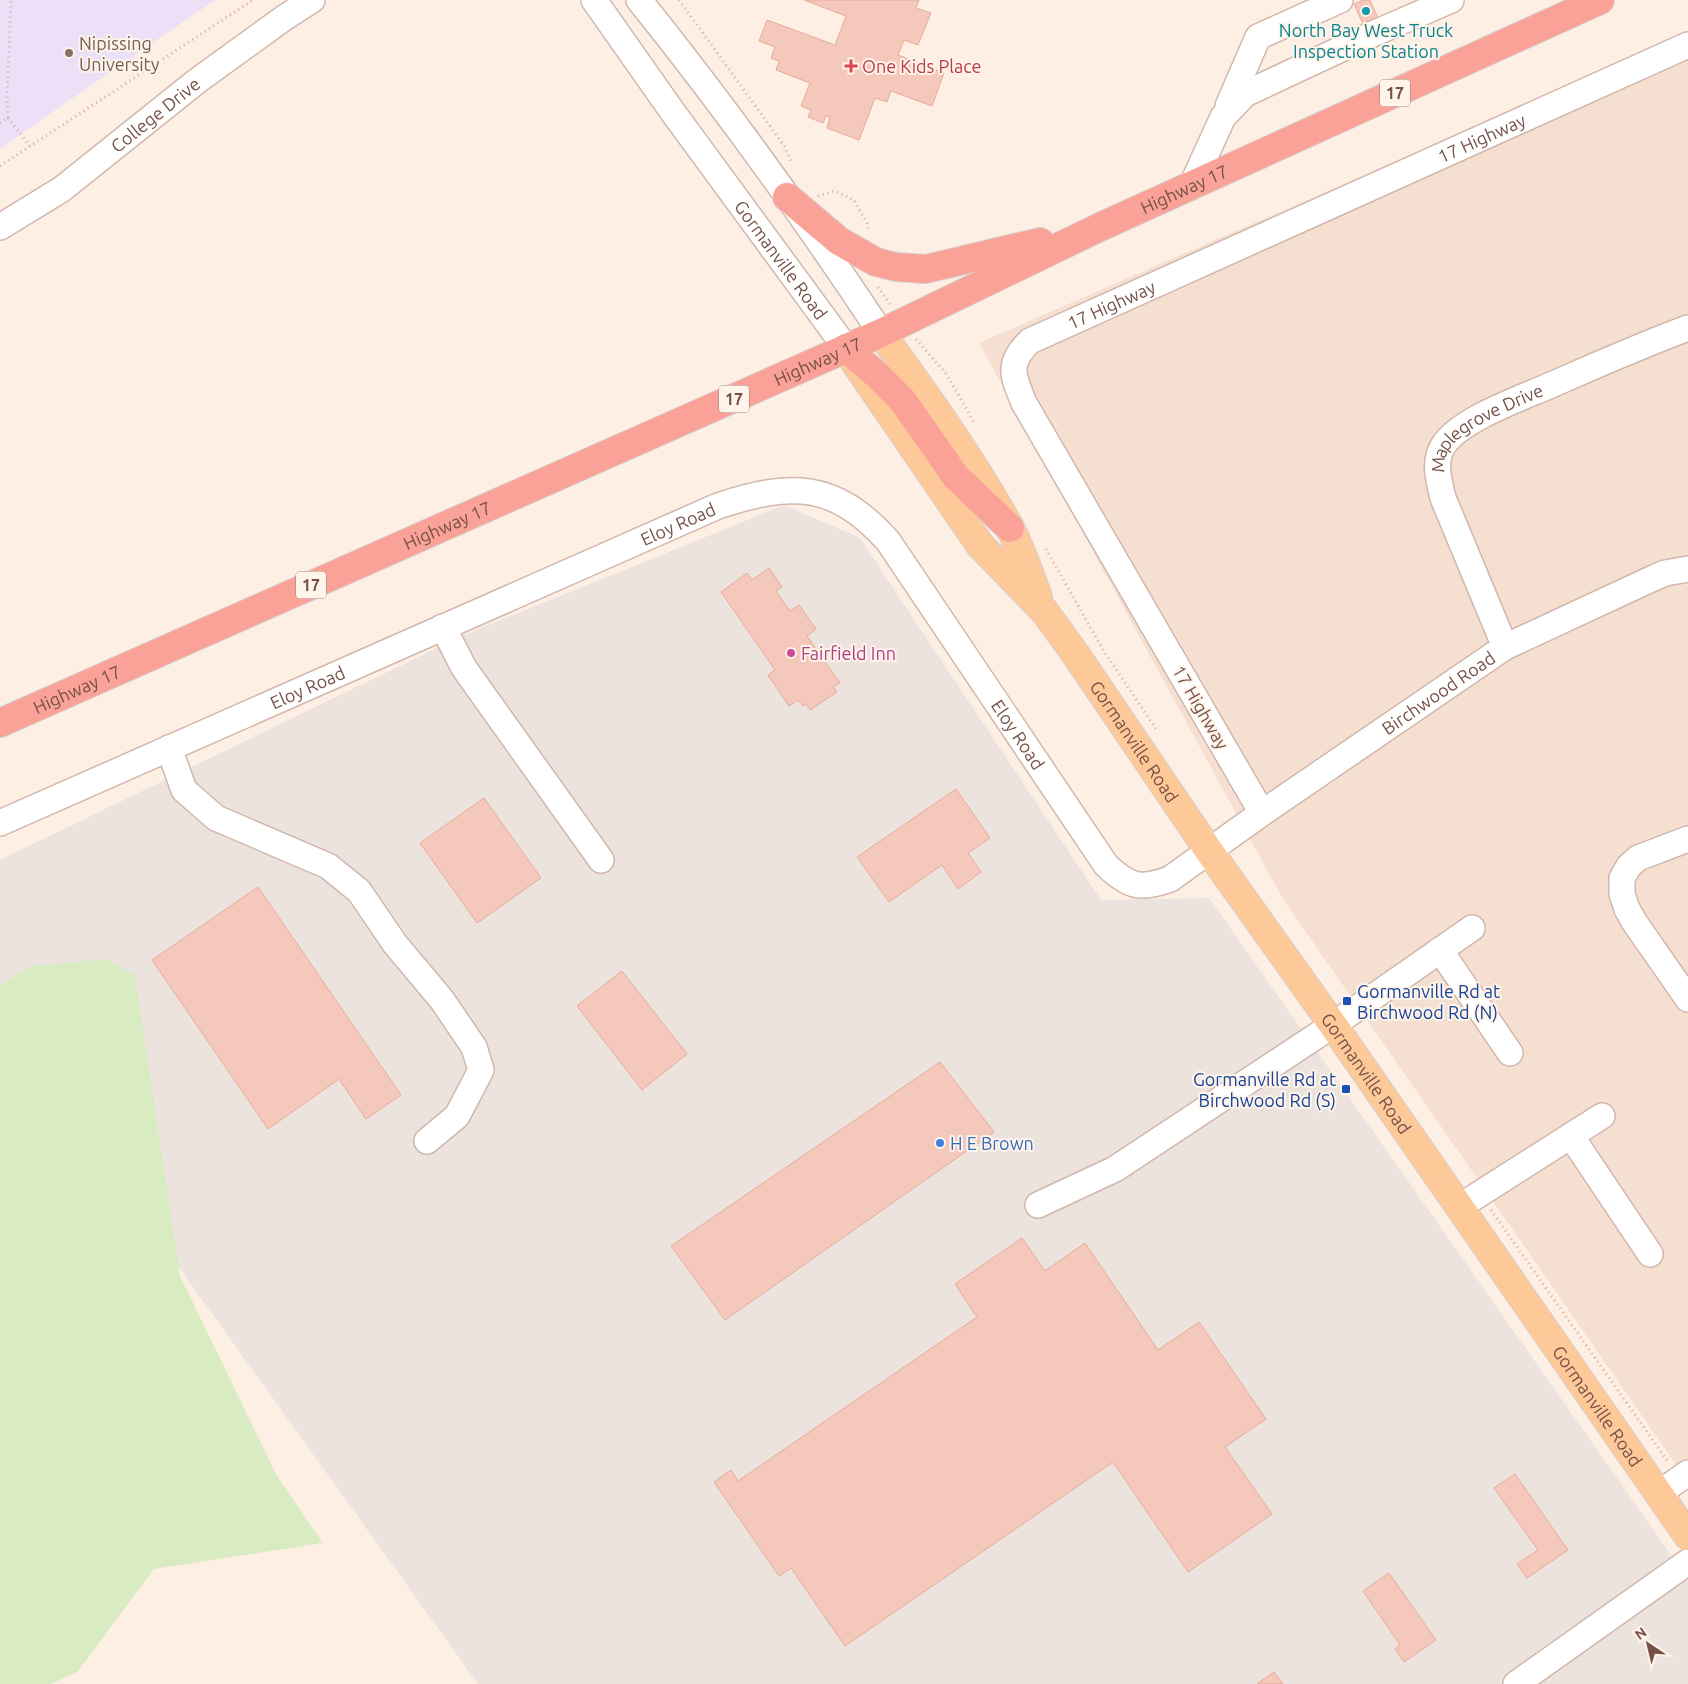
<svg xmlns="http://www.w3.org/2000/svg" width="1688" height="1684" font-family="Ubuntu,sans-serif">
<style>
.residential{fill:#f5dfd1}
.industrial{fill:#ece3de}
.education{fill:#ece0f9}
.green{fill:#d9ebc1}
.building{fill:#f4c8ba;stroke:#e7ab99}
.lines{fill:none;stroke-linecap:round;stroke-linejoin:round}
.minor-casing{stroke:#d1b7ac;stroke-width:28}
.major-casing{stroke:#d9cecc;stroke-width:30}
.highway-casing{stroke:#d9cecc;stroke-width:30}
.path{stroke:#d9ab9d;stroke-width:3;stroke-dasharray:1 4;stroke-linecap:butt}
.minor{stroke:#fff;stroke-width:25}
.major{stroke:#fec999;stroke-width:28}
.highway{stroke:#faa297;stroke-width:28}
.culture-dot{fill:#0f9aa8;stroke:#fff4ea;stroke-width:2}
.education-dot{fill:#8d6e63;stroke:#fff4ea;stroke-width:2}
.health-dot{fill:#e0444e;stroke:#fff4ea;stroke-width:2}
.hotel-dot{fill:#d1479c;stroke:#fff4ea;stroke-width:2}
.transit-dot{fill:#1a4fb4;stroke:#fff4ea;stroke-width:2}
.shop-dot{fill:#3f7fe0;stroke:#fff4ea;stroke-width:2}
.labels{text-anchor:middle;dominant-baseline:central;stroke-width:4;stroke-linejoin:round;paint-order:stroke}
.shield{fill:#fff4ea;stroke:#9f8279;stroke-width:1}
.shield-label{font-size:16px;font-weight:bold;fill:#765148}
.culture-label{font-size:18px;fill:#0d838f;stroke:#fff4ea}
.education-label{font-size:18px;fill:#785e54;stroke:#fff4ea;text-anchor:start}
.health-label{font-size:18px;fill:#be3a42;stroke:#fff4ea;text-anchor:start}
.street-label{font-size:18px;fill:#765148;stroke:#fff4ea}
.hotel-label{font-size:18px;fill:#b23c85;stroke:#fff4ea;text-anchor:start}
.transit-label{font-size:18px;fill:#164399;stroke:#fff4ea;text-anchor:start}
.shop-label{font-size:18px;fill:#366cbe;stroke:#fff4ea;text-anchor:start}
</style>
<rect width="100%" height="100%" fill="#fdefe3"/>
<polygon class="residential" points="1688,34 1688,1482 1283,899 979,343"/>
<polygon class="industrial" points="784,505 860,538 1101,900 1209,898 1688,1579 1688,1684 478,1684 0,1018 0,860 464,635"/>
<polygon class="education" points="0,0 215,0 61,106 0,149"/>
<polygon class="green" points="106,959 135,976 180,1276 277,1476 323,1543 154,1569 78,1671 51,1684 0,1684 0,986 30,966"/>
<g class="building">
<polygon points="804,0 919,0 916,8 931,13 918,45 904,40 898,55 944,73 932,106 891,91 887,102 875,98 859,140 827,128 830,117 826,116 823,123 808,117 811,110 801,106 810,83 776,70 779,61 771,58 775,47 759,41 767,20 835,45 846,16"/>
<polygon points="1363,0 1370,0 1378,18 1363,24 1354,4"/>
<polygon points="769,568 782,587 776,591 790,611 799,605 816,629 807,636 840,683 833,687 837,692 810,710 806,704 803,706 798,700 789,706 768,675 775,670 721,592 747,573 752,580"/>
<polygon points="956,789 990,838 968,853 981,872 958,889 942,865 889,902 857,857"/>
<polygon points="484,798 541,878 477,923 420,843"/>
<polygon points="258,887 401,1095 366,1119 339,1079 268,1129 152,960"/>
<polygon points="622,971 687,1054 642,1090 577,1006"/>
<polygon points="940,1062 994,1132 725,1320 671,1246"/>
<polygon points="1022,1238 1045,1271 1085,1243 1158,1350 1199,1322 1266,1419 1225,1447 1272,1514 1188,1572 1113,1462 845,1646 791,1568 779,1576 714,1482 731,1470 738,1481 977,1317 955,1284"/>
<polygon points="1515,1474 1568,1550 1527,1578 1517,1564 1538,1550 1494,1488"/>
<polygon points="1389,1573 1436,1640 1404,1662 1395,1649 1400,1645 1363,1591"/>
<polygon points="1274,1672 1283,1684 1257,1684"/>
</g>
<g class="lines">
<g class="minor-casing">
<g id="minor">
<path id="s1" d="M594,0L672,111L846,348"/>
<path d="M639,0C725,107 805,218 881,333"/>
<polyline points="1228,106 1258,37 1340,0"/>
<polyline points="1191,187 1223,117 1245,94 1375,33 1451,0"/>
<path id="s2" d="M0,227L62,189L197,81L284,18L312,0"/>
<polyline points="443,627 464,668 601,860"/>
<path id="s3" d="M1505,647L1443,498C1439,481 1433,462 1443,446C1460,419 1522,398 1551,385C1597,365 1642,345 1688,328"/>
<polyline points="169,748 184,790 216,818 328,866 359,891 395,944 442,1000 474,1047 481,1070 457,1116 427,1141"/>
<path id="s4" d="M1262,813L1024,403C1013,376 1006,364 1030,341L1688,45"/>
<path id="s5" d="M0,823L718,506C791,482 834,481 888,541L1106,865C1129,887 1140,890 1170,879L1262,813L1505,647L1647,581L1665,573L1688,569"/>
<polyline points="1688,839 1638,858 1629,866 1622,878 1622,894 1627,909 1635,923 1688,999"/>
<polyline points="1440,950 1510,1053"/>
<polyline points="1571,1136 1650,1254"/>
<polyline points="1038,1205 1115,1169 1333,1025 1472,928"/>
<polyline points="1459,1207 1602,1116"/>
<polyline points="1658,1494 1688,1473"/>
<polyline points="1516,1684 1688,1562"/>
</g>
</g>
<g class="major-casing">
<g id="major">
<path d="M881,333C926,395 972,459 1009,526C1021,548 1029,573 1038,597"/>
<path id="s6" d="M856,364L980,545L1045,612L1074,652L1209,851L1333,1025L1688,1536"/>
</g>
</g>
<g class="highway-casing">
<g id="highway">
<polyline points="787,197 839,241 876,262 896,267 926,269 1040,242"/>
<polyline points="846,348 878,376 903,401 956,477 1010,528"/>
<path id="s7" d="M0,723L881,333L1100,227L1600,0"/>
</g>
</g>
<g class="path">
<polyline points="679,0 785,147 792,164"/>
<polyline points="8,118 30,146"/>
<polyline points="0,123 8,118 7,97 11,0"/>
<polyline points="0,166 253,0"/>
<polyline points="818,196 835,191 854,200 867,223 869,232"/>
<polyline points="878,287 890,304"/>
<polyline points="916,339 947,375 975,424"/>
<polyline points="1046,549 1103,650 1156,729"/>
<polyline points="1491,1210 1669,1463"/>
</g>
<use href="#minor" class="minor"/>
<use href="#major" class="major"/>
<use href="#highway" class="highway"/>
</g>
<circle class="culture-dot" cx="1366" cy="11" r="5"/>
<circle class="education-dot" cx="69" cy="53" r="5"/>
<path class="health-dot" d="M848.5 58.5h5v5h5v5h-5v5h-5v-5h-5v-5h5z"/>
<circle class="hotel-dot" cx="791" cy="653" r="5"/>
<g class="transit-dot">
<rect x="1342" y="996" width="10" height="10" rx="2.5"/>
<rect x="1341" y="1084" width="10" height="10" rx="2.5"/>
</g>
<circle class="shop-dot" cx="940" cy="1143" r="5"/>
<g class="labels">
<g class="shield">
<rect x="1380" y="79.5" width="30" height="27" rx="4"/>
<rect x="719" y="385.5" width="30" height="27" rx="4"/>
<rect x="296" y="571.5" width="30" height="27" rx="4"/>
</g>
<g class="shield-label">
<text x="1395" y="93">17</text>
<text x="734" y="399">17</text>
<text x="311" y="585">17</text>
</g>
<g class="culture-label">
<text x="1366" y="30">North Bay West Truck<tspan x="1366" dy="21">Inspection Station</tspan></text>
</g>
<g class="education-label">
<text x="79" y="43">Nipissing<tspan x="79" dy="21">University</tspan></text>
</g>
<g class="health-label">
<text x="862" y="66">One Kids Place</text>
</g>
<g class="street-label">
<text stroke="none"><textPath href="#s2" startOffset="192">College Drive</textPath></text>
<text stroke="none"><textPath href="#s4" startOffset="1038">17 Highway</textPath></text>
<text stroke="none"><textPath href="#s7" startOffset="1299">Highway 17</textPath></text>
<text stroke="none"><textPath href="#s1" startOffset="320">Gormanville Road</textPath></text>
<text stroke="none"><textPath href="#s4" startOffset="632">17 Highway</textPath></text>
<text stroke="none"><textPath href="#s7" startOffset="894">Highway 17</textPath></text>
<text stroke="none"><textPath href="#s3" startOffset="259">Maplegrove Drive</textPath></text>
<text stroke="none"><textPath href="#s5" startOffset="741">Eloy Road</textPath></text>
<text stroke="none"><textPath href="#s7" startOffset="489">Highway 17</textPath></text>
<text stroke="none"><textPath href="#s5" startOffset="336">Eloy Road</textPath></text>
<text stroke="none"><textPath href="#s7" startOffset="84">Highway 17</textPath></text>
<text stroke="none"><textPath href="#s5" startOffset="1761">Birchwood Road</textPath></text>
<text transform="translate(1201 707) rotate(60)">17 Highway</text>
<text stroke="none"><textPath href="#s5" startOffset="1206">Eloy Road</textPath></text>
<text stroke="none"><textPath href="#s6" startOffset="470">Gormanville Road</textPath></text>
<text stroke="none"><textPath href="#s6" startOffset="875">Gormanville Road</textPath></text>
<text stroke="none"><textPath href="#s6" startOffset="1280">Gormanville Road</textPath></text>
</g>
<g class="hotel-label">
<text x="801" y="653">Fairfield Inn</text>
</g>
<g class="transit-label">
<text x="1357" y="991">Gormanville Rd at<tspan x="1357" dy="21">Birchwood Rd (N)</tspan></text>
<text x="1336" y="1079" text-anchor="end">Gormanville Rd at<tspan x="1336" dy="21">Birchwood Rd (S)</tspan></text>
</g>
<g class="shop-label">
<text x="950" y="1143">H E Brown</text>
</g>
</g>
<g transform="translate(1648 1644) rotate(325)" stroke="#fff4ea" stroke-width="4" paint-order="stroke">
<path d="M0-4L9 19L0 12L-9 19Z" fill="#765148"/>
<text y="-8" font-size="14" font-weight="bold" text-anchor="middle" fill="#765148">N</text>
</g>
</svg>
